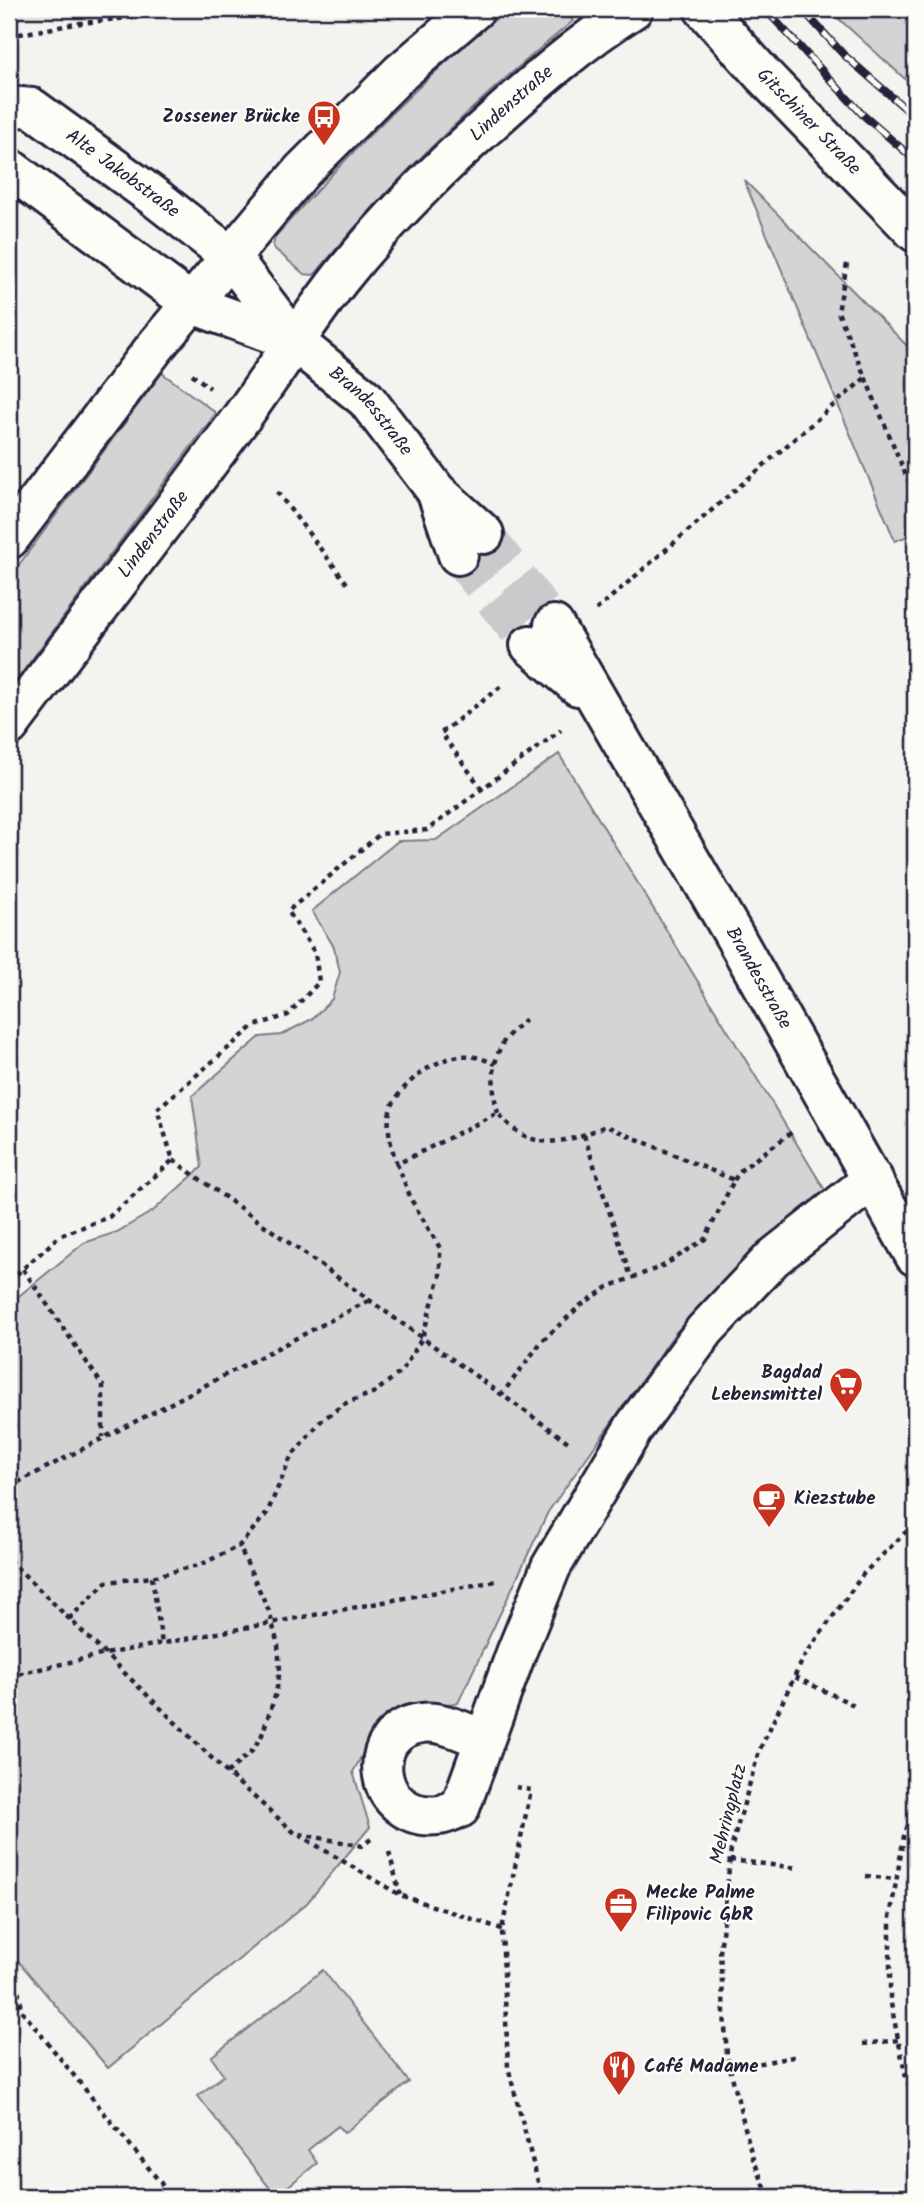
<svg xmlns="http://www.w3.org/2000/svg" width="924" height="2206" font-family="Kalam,sans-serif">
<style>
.built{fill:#e4e3e2}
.green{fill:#d5d4d5;stroke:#7c7b88;stroke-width:2}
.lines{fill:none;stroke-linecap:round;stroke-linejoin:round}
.minor-tunnel{stroke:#cac9cb;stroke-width:38;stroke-dasharray:38 19;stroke-linecap:butt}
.minor-casing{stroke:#22223b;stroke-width:44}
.major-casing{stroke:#22223b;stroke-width:44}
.path{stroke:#22223b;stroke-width:4.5;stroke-dasharray:5 5;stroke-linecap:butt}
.minor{stroke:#fdfcf7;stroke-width:38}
.major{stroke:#fdfcf7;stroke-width:38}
.rail-casing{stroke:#22223b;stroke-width:8}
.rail{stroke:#fdfcf7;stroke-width:5;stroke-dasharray:16;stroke-linecap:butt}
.labels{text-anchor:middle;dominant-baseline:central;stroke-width:5;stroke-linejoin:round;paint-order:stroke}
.street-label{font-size:19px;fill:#22223b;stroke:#fdfcf7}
.poi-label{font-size:19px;font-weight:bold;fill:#22223b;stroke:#fdfcf7;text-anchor:start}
</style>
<rect width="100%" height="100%" fill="#f4f3ef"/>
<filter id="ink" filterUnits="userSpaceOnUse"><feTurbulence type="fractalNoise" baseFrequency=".0143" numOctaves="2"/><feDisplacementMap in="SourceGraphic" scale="14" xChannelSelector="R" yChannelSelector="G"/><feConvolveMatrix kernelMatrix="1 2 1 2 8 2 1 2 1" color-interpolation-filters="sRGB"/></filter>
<g filter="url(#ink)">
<polygon class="built" points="9,9 116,9 9,22"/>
<g class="green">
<path d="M508,9H563L573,21C480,97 393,178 317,272L313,275L304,274L276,250L273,246L275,237C347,155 423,78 508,9Z"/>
<polygon points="828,9 915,9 915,88"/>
<polygon points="744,180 915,354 915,533 895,541"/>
<polygon points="162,373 216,413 9,690 9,578"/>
<polygon points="559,754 825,1190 676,1332 548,1512 458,1703 417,1706 376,1729 353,1772 370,1827 307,1903 108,2068 9,1950 9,1304 84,1243 117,1232 153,1211 202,1167 192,1096 260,1037 281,1035 312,1019 332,999 340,972 334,947 312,911 398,841 436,840"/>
<polygon points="323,1970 409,2082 344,2133 338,2126 308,2150 317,2163 276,2196 198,2096 224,2075 211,2057"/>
</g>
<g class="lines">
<g class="minor-tunnel">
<polyline points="484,534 554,625"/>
<polyline points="458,555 530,645"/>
</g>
<g class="minor-casing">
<g id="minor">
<path id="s1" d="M9,106L32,108L157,199L230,256"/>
<polyline points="9,168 192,304"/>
<path id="s2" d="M295,342L366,399L437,492L484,534"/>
<polyline points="437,493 458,555"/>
<path id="s3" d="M554,625L736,939L915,1256"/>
<polyline points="530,645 578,686"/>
<path d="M483,1739C465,1733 442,1720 422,1723C361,1730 373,1823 439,1815C446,1814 453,1810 460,1808L516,1653L551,1567L635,1426L705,1330L773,1258L873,1179"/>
</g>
</g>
<g class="major-casing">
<g id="major">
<path id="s4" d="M704,9L763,75L915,232"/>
<polyline points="230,256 295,342"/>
<polyline points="192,304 295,342"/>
<polyline points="9,539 155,347 302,171 400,73 475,9"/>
<path id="s5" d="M9,726C87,622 167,519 244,414C276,370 306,323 339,280C384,223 435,172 489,124C535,82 581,42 633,9"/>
</g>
</g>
<g class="path">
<polyline points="9,36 81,23 209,9"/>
<polyline points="847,264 838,312 915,497"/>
<polyline points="192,374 210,388"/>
<polyline points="277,492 349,586"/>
<polyline points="596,610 865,378"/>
<polyline points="482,789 441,733 504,684"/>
<path d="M498,1113C491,1089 491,1059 506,1038C512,1031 520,1025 526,1018"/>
<polyline points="584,1135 631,1277"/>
<polyline points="173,1160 571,1444"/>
<path d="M397,1164C392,1150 387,1132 389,1116C393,1087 441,1052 470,1056C479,1057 488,1061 496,1064"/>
<polyline points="734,1180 741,1170 792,1132"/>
<polyline points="23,1269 103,1386 103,1437"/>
<polyline points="9,1281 61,1235 109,1217 173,1160 157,1109 254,1026 288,1015 319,982 315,953 288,911 380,834 427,830 561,730"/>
<polyline points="9,1487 370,1300"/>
<polyline points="9,1560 227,1773 295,1833 362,1846 371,1839"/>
<polyline points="152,1577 162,1644"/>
<path d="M69,1619L106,1582L152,1577L202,1564L239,1546L267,1513L291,1457L321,1421L344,1404L375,1392L402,1371L422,1338L440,1276V1248L412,1201L397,1164L498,1113C532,1154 562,1144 606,1126L734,1180L705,1239L663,1266L608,1287L581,1305L542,1341L502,1394"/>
<polyline points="9,1676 105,1654 496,1581"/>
<polyline points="795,1677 854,1705"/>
<polyline points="914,1737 915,1737"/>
<polyline points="227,1773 252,1751 262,1735 276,1693 280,1670 278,1645 269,1611 239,1546"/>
<polyline points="516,1787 531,1790 502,1929 508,2067 542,2197"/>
<polyline points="915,1807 904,1836 890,1917 890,1999 906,2078 915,2100"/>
<polyline points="299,1835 400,1895 502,1929"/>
<polyline points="389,1852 400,1894"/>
<polyline points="730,1860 798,1868"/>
<polyline points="866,1876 896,1879"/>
<polyline points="9,1952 22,2008"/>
<polyline points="9,1995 172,2197"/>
<polyline points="863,2044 899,2040"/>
<polyline points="730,2069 798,2056"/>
<polyline points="769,2197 752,2156 727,2056 720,1953 731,1849 759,1751 804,1657 864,1573 915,1523"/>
</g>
<use href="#minor" class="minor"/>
<use href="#major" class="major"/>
<g class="rail-casing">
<g id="rail">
<polyline points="765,9 863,115 915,160"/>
<polyline points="802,9 843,54 915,117"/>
</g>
</g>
<use href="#rail" class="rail"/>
</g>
</g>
<defs>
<g id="bus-pin" transform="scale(1.75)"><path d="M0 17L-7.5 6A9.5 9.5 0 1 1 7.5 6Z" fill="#c8321e" stroke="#fdfcf7"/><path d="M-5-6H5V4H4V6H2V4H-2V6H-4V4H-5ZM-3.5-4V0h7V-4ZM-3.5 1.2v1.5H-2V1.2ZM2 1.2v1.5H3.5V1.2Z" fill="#fff"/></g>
<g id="supermarket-pin" transform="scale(1.75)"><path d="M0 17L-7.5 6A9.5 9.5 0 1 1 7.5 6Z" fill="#c8321e" stroke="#fdfcf7"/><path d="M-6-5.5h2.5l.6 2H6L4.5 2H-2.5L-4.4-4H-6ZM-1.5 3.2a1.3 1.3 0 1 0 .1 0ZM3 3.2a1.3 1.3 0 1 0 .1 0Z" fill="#fff"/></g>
<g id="cafe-pin" transform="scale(1.75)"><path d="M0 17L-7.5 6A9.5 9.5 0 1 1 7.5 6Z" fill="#c8321e" stroke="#fdfcf7"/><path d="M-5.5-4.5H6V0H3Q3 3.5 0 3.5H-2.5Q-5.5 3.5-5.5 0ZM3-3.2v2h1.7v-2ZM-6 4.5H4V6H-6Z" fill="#fff"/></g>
<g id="office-pin" transform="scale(1.75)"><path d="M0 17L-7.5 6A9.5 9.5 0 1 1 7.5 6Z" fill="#c8321e" stroke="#fdfcf7"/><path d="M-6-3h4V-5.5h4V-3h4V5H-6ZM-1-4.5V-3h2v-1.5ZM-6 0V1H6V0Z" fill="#fff"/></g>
<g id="restaurant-pin" transform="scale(1.75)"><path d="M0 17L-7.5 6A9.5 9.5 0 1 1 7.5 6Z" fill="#c8321e" stroke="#fdfcf7"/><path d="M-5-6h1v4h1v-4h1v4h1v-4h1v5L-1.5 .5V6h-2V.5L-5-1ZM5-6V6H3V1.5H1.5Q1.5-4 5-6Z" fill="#fff"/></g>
</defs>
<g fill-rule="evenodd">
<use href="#bus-pin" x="324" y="117"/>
<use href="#supermarket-pin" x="846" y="1384"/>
<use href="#cafe-pin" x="769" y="1499"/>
<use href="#office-pin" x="621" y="1904"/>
<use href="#restaurant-pin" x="619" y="2067"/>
</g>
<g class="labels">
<g class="street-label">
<text stroke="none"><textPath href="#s5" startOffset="802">Lindenstraße</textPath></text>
<text stroke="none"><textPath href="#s4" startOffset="154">Gitschiner Straße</textPath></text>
<text stroke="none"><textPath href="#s1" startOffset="135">Alte Jakobstraße</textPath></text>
<text stroke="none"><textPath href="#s2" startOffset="103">Brandesstraße</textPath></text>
<text stroke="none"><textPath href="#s5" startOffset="240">Lindenstraße</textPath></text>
<text stroke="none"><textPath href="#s3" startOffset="408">Brandesstraße</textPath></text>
<text transform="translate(729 1814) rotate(-76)">Mehringplatz</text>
</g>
<g class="poi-label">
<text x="300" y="117" text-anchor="end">Zossener Brücke</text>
<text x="822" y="1373" text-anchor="end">Bagdad<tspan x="822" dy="22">Lebensmittel</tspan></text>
<text x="794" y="1499">Kiezstube</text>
<text x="646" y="1893">Mecke Palme<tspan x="646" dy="22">Filipovic GbR</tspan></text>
<text x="644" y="2067">Café Madame</text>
</g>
</g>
<rect width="924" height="2206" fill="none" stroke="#fdfcf7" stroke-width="35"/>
<rect x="18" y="18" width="889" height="2171" fill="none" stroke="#22223b" stroke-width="2.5" filter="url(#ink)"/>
</svg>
